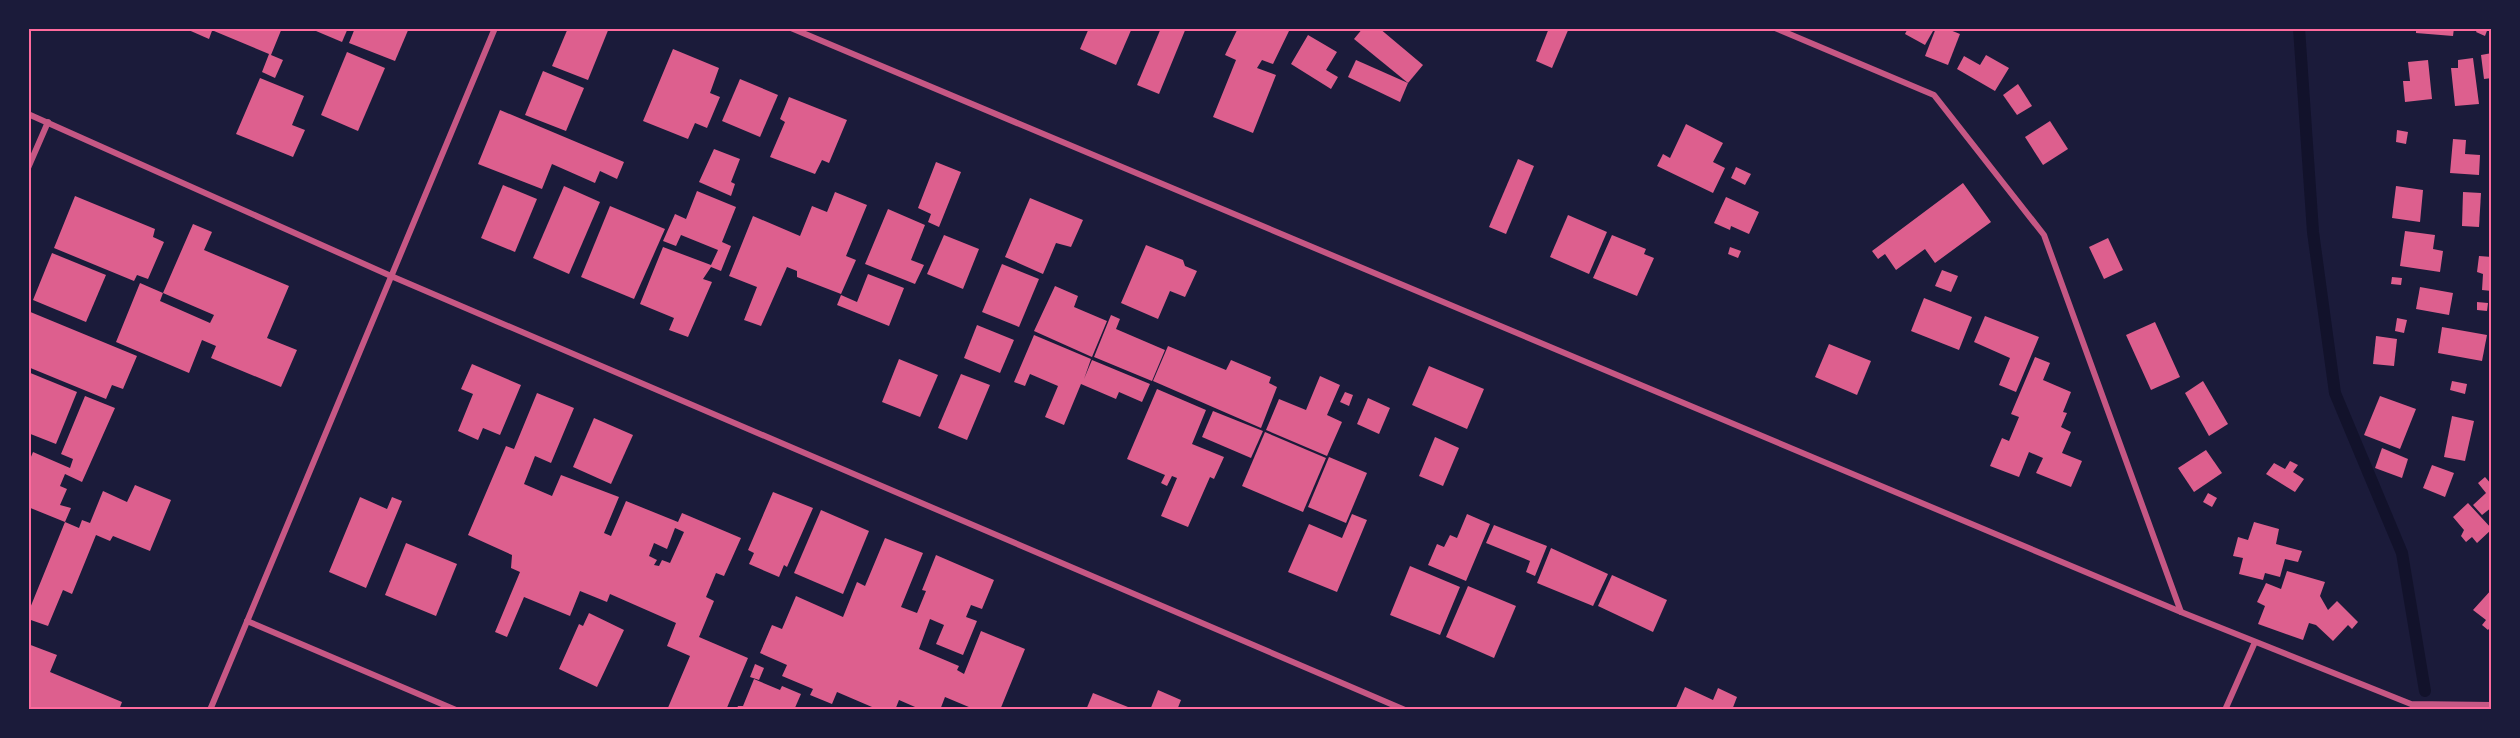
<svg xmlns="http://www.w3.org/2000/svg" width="2520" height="738" font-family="'Nunito Sans',sans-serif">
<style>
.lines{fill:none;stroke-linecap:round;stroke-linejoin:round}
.stream{stroke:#12122b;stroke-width:12}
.building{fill:#dd5f8e;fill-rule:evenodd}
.minor{stroke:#c65784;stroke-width:6}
.neatline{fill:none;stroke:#ff6b9d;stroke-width:2}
</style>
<rect width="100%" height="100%" fill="#1b1b3a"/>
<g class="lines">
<polyline class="stream" points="2299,28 2313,232 2335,393 2402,553 2425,691"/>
</g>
<g class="building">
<polygon points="184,28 213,28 209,39"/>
<polygon points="215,28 282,28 271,55 283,60 275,78 262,72 269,54 214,31"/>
<polygon points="317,28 348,28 342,42 316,31"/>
<polygon points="355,28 409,28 395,61 349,43"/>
<polygon points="568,28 609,28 588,80 552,66"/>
<polygon points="1089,28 1132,28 1116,65 1080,49"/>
<polygon points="1161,28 1186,28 1159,94 1137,85"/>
<polygon points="1238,28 1283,28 1289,31 1273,64 1262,60 1257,68 1276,75 1253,133 1213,117 1236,60 1225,55"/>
<polygon points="1363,28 1379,28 1423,65 1408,83 1354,39"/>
<polygon points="1549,28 1569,28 1552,68 1536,61"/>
<polygon points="1908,28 1929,28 1933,31 1925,45 1905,34"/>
<polygon points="1936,28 1945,28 1960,34 1948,65 1925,56"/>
<polygon points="2416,28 2454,28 2453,36 2416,33"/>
<polygon points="2478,28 2488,28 2485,36 2476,32"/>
<polygon points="1308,35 1337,52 1326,70 1338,77 1331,89 1291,64"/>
<polygon points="673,49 719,68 710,93 720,97 707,128 695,123 688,139 643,121"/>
<polygon points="347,52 385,68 358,131 321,115"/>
<polygon points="2492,53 2492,78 2484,79 2481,55"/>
<polygon points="1986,55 2009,68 1995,91 1957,69 1964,56 1980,65"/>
<polygon points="2473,58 2479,104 2455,106 2451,68 2458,68 2458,60"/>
<polygon points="1356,60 1408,83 1400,102 1348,77"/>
<polygon points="2428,60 2432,99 2405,102 2403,81 2410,81 2408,62"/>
<polygon points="543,71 584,88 566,131 525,115"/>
<polygon points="260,78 304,96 292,125 305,130 293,157 236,134"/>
<polygon points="740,79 778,95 760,137 722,121"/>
<polygon points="2018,84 2032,106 2017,115 2003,95"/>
<polygon points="789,97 847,120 829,163 822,160 815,174 770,157 785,122 780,119"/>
<polygon points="500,110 624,162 617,179 600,171 595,183 552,164 542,189 478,164"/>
<polygon points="2050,121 2068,149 2043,165 2025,137"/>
<polygon points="1686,124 1723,143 1713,162 1725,168 1713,193 1657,166 1663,154 1670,158"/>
<polygon points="2397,130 2408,132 2406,144 2396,142"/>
<polygon points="2453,139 2466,140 2465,154 2480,155 2479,175 2450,173"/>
<polygon points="714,149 740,159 731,182 735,184 731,196 699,182"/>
<polygon points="1518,159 1534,166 1506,234 1489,227"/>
<polygon points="936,162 961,172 939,227 928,222 931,214 918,208"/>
<polygon points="1736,167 1751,174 1745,185 1731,178"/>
<polygon points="1963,183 1991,222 1935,263 1925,249 1896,270 1885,254 1878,259 1872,251"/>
<polygon points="503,185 537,199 515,252 481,238"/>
<polygon points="564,186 600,202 569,274 533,258"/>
<polygon points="2396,186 2423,190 2420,222 2392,218"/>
<polygon points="697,191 736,207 722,242 731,246 721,271 711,267 703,279 712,282 688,337 669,330 674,318 640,304 663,247 711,265 718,250 681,235 676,246 663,241 675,214 686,219"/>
<polygon points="835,192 867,205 846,256 856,260 841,294 797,277 797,271 787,267 761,326 744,320 757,287 729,276 753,216 800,236 812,206 827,212"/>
<polygon points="2463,192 2481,193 2479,227 2462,226"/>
<polygon points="75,196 155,229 153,237 164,242 148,279 137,275 134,281 54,248"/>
<polygon points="1726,197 1759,212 1749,234 1731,226 1730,230 1714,223"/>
<polygon points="1030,198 1083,220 1071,247 1056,243 1043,274 1005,257"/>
<polygon points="610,206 665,229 634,299 581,277"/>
<polygon points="888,209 925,225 911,260 924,265 915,284 865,264"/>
<polygon points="1568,215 1607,232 1589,274 1550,257"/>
<path d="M193,224L212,232L204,250L289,286L267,338L297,350L281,387L211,358L216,346L202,340L189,373L116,342L140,283L163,293ZM163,293L214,315L210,323L160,301Z"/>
<polygon points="2405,231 2435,235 2433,249 2443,251 2440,272 2400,266"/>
<polygon points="944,235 979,249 963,289 927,274"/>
<polygon points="1612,235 1646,249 1644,254 1654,258 1637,296 1593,278"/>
<polygon points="2108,238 2123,270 2104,279 2089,247"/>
<polygon points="1146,245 1183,260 1185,266 1197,271 1185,297 1170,291 1158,319 1121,303"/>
<polygon points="1730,247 1741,251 1738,258 1728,254"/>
<polygon points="52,253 106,275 86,322 33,300"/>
<polygon points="2479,256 2492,257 2492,291 2482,290 2483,274 2477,272"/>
<polygon points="1002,264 1039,279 1019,327 982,312"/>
<polygon points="1942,270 1958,276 1951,292 1935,286"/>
<polygon points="868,274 904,288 889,326 837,305 841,295 857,302"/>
<polygon points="2392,277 2402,278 2401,285 2391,284"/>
<polygon points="1055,286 1078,296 1074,307 1107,321 1092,357 1034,331"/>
<polygon points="2420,287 2453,293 2449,315 2416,309"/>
<polygon points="1924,298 1972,317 1959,350 1911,331"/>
<polygon points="2477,302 2488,303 2487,311 2477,310"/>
<polygon points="28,311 137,356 123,389 112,385 106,399 28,367"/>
<polygon points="1111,315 1120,319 1116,329 1165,350 1152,381 1094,357"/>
<polygon points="1985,316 2039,337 2016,392 1999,385 2010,358 1974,342"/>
<polygon points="2397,318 2407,320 2404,333 2395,331"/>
<polygon points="2155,322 2180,377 2151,390 2126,335"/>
<polygon points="977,325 1014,340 1000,373 964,358"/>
<polygon points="2442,327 2487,335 2482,361 2438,353"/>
<polygon points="1034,335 1091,359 1084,379 1092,360 1150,384 1142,402 1119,392 1116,399 1081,384 1064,425 1045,417 1058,386 1030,374 1025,386 1014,382"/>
<polygon points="2376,336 2397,339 2394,366 2373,364"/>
<polygon points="1829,344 1871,361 1857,395 1815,377"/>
<polygon points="1168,346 1226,370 1231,360 1271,377 1269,383 1277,387 1261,428 1153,381"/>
<polygon points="2035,357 2050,363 2043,380 2071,392 2063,412 2067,413 2061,427 2071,432 2062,453 2082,461 2071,487 2036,473 2043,458 2029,452 2019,477 1990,466 2002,438 2009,441 2019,417 2011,414"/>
<polygon points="899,359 938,375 920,417 882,402"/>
<polygon points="472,364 521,385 500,435 483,428 478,440 458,431 473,394 461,389"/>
<polygon points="1429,366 1484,389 1467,429 1412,405"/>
<polygon points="28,372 77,392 56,444 28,433"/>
<polygon points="961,374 990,385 967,440 938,428"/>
<polygon points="1320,376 1340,385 1327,415 1342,422 1327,456 1266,430 1279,399 1306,410"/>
<polygon points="2203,381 2228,424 2209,436 2185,393"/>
<polygon points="2452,381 2467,384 2465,394 2450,390"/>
<polygon points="1157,389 1206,410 1192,444 1224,457 1214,479 1210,477 1188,527 1161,516 1177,478 1172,476 1167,486 1161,483 1165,475 1127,459"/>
<polygon points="1345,392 1353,395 1349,406 1340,402"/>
<path d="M537,393L574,408L551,463L535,456L524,484L552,496L561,475L619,497L604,533L611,536L626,501L678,522L682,513L741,538L724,576L716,573L706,597L714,601L699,637L748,658L726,710H667L690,656L667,646L676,623L610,594L607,602L580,591L570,616L524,597L507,637L495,632L520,572L511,568L512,555L468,535L506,446L514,449ZM675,528L684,532L670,563L662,560L659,566L654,565L657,560L649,556L654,543L667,549Z"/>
<polygon points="85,396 115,408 82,482 65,474 60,486 67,489 60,505 71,508 65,522 28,507 28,464 33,452 70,468 73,459 61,454"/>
<polygon points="2380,396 2416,409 2400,449 2364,435"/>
<polygon points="1368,398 1390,408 1379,434 1357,424"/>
<polygon points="1213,411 1263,431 1251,458 1202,437"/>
<polygon points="2452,416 2474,421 2465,461 2444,457"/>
<polygon points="594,418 633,435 611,484 573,467"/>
<polygon points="1265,432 1326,458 1303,512 1242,486"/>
<polygon points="1435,437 1459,448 1443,486 1419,476"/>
<polygon points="2382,448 2408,459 2402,478 2375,468"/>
<polygon points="2206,450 2222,473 2194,492 2178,468"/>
<polygon points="1329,457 1367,473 1346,523 1308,507"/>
<polygon points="2290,461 2298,465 2293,472 2304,479 2295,492 2266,474 2274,463 2285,469"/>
<polygon points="2432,465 2454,473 2445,497 2423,488"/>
<polygon points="2485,477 2492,485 2492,507 2482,515 2473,505 2486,493 2478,483"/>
<polygon points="135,485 171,500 150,551 113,536 110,541 96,535 72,594 63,590 48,626 28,619 28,613 65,522 79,528 82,520 90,523 103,491 127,502"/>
<polygon points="773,492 813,508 787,567 784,565 779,577 749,564 754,553 748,550"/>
<polygon points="2208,493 2217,498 2212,507 2203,502"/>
<polygon points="360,497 387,509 392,497 402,501 366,588 329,572"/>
<polygon points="2468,503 2492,529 2477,543 2472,537 2466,542 2461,536 2464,530 2453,517"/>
<polygon points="821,510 869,531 843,594 794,573"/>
<polygon points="1352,514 1367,520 1337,592 1288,572 1309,524 1342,538"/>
<polygon points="1467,514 1490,524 1466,581 1428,565 1437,544 1444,547 1450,535 1457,538"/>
<polygon points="2254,522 2279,529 2276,544 2302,551 2298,562 2285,559 2280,577 2265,573 2263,580 2239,574 2243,558 2233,556 2238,537 2248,540"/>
<polygon points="1494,525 1547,546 1535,576 1526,572 1530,561 1486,543"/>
<polygon points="885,538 923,553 901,607 917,613 926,591 922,590 936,555 994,580 982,609 971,605 966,617 977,621 963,655 936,644 944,625 930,619 919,649 959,666 957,670 964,674 981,631 1025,649 1000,710 976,710 945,697 940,710 922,710 899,700 895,710 879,710 837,692 832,704 810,695 813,689 782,676 787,665 760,653 772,625 782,629 796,596 843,617 857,582 865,586"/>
<polygon points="406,543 457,564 436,616 385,595"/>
<polygon points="1551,548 1608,574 1593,606 1537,583"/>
<polygon points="1410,566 1460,587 1440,635 1390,615"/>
<polygon points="2287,571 2325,582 2320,596 2328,610 2337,601 2358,622 2352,629 2348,625 2333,641 2316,625 2309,623 2303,640 2258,624 2265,606 2257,602 2266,583 2281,589"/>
<polygon points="1612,575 1667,600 1653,632 1598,606"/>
<polygon points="1468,586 1516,606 1494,658 1446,637"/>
<polygon points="2492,589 2492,625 2488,630 2482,625 2486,620 2473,610"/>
<polygon points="589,613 624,630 597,687 559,669 579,624 583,626"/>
<polygon points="28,644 57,655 50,672 122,702 119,710 28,710"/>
<polygon points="755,664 764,668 759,680 750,677"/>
<polygon points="754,679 780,690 782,686 801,694 794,710 736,710 738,706 743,706"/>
<polygon points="1685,687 1713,700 1718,688 1737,697 1732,710 1675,710"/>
<polygon points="1158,690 1181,700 1177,710 1150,710"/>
<polygon points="1093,693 1133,709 1133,710 1086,710"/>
</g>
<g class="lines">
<g class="minor">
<polyline points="791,28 2181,612 2411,704 2492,705"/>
<polyline points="1775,28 1934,95 2044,235 2181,612"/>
<polyline points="28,114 391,276 1405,710"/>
<polyline points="28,168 48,122"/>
<polyline points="247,621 456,710"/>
<polyline points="210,710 495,28"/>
<polyline points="2225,710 2255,642"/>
</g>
</g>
<rect width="2520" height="738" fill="none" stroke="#1b1b3a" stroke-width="60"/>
<rect x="30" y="30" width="2460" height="678" class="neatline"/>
</svg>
